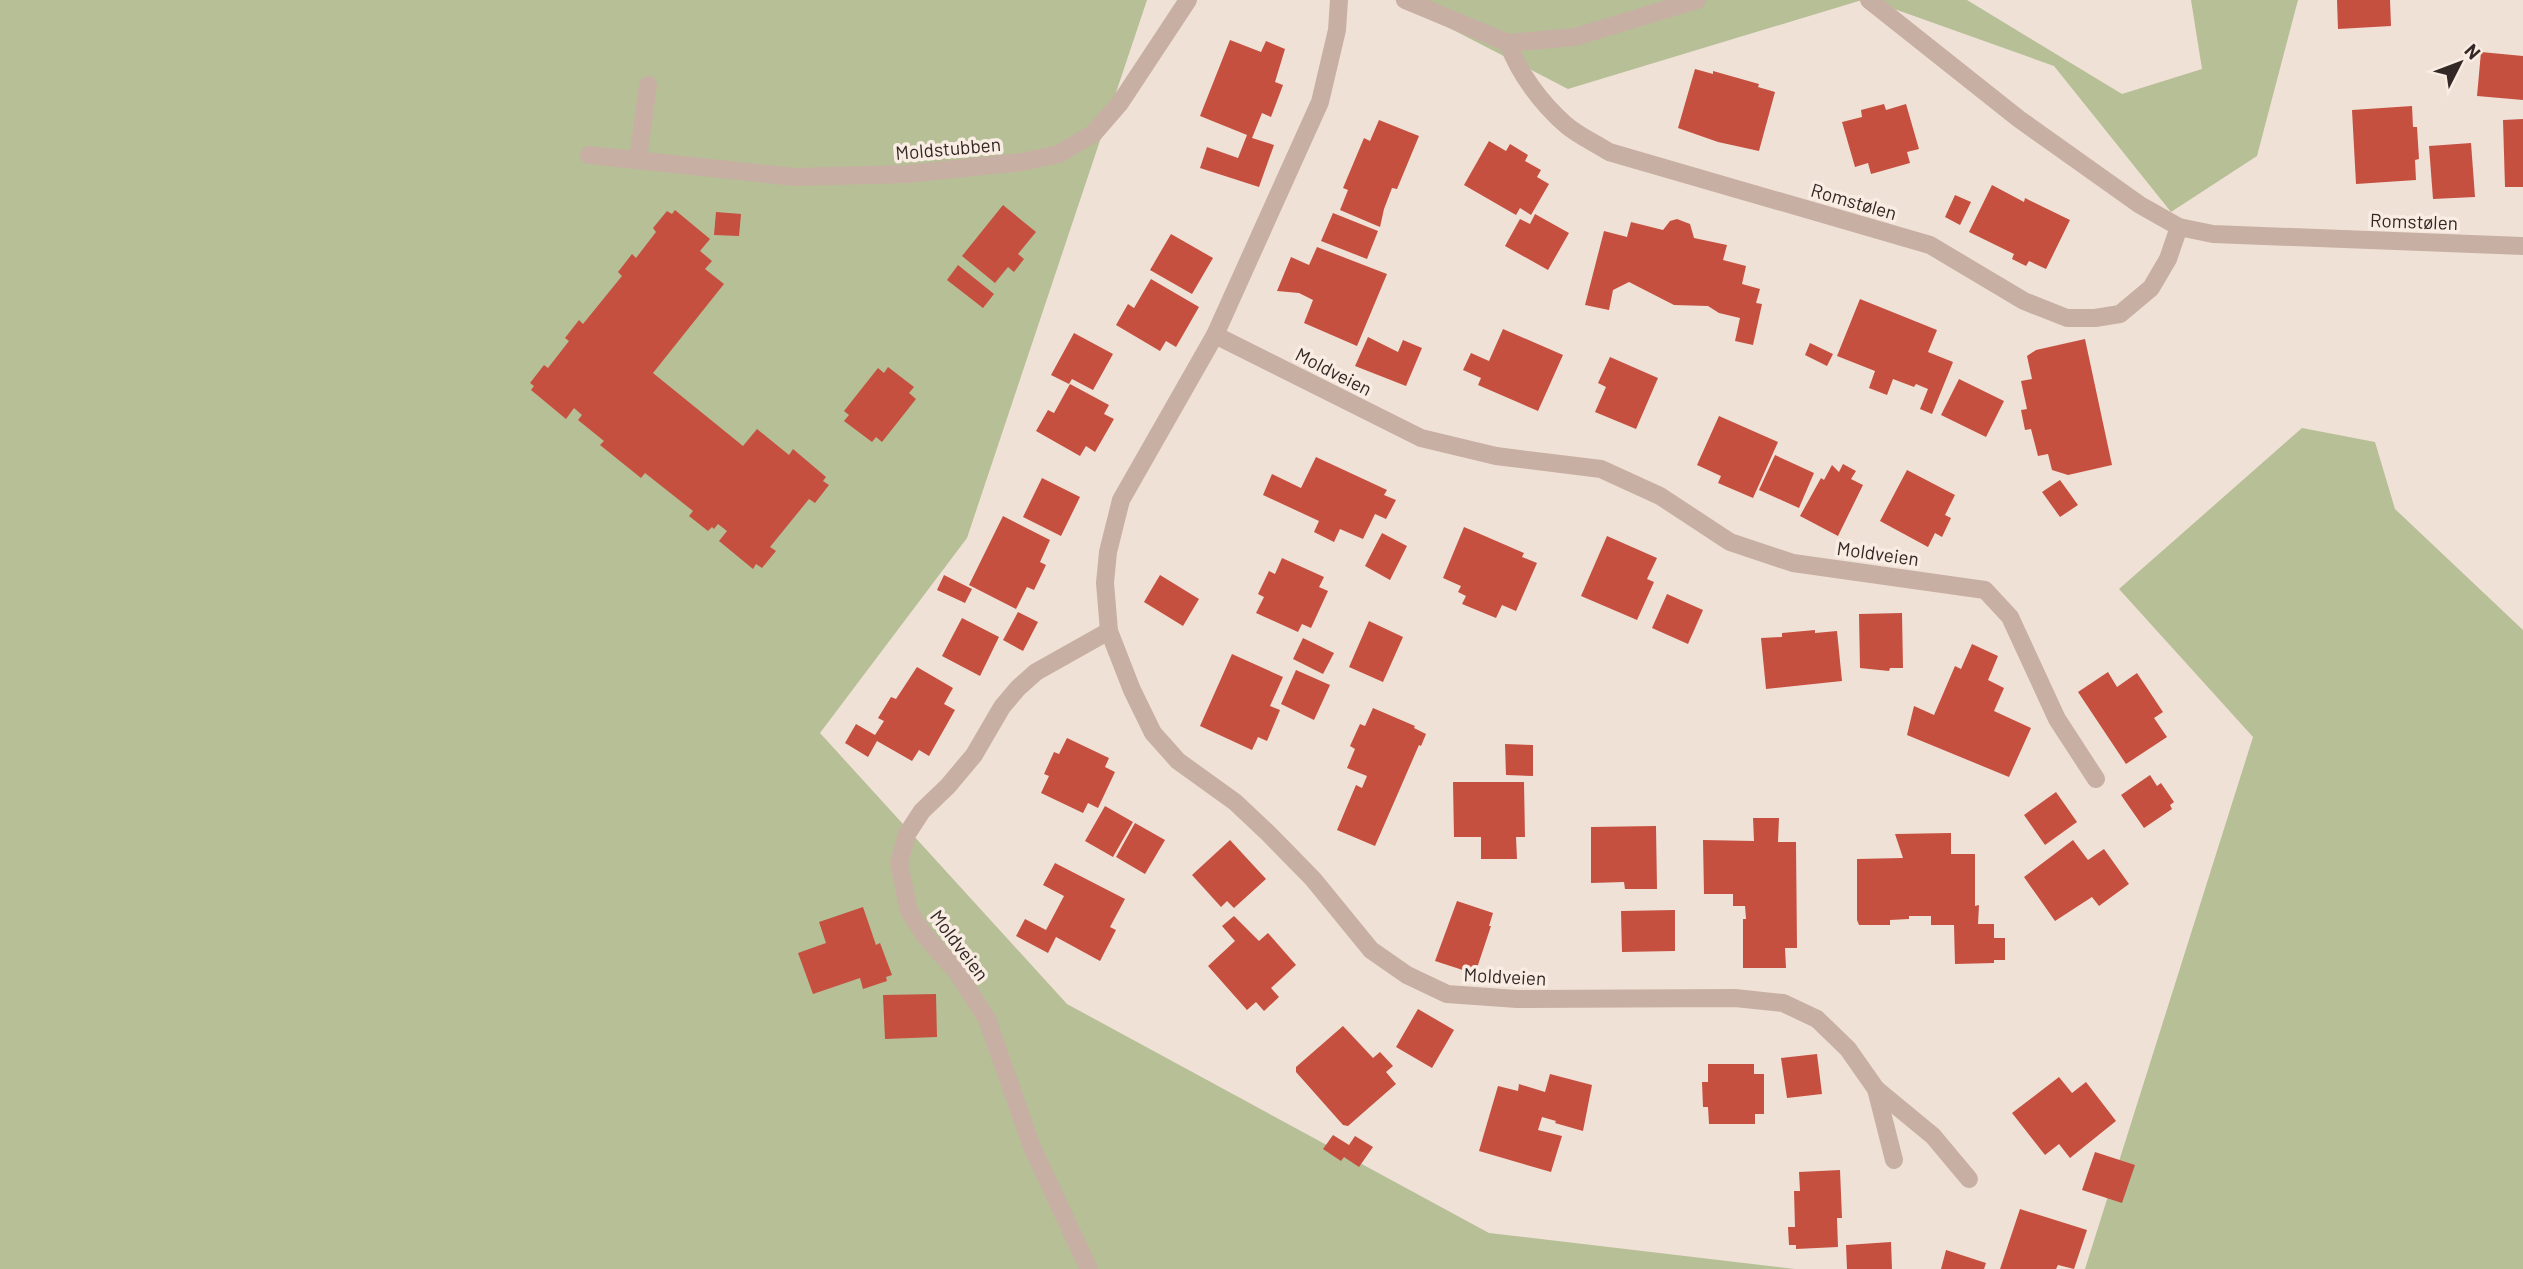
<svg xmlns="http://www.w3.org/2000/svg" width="2523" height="1269" font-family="Barlow,sans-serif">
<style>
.green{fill:#b7bf97}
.building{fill:#c55040}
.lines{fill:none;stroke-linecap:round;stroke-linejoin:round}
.minor{stroke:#c8afa3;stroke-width:18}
.labels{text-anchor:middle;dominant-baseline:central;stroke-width:7;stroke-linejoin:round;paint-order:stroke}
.street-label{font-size:19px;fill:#332825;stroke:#f8ece3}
</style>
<rect width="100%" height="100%" fill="#f0e1d7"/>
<g class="green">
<polygon points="0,0 1147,0 967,538 820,733 1067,1004 1489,1233 1795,1269 0,1269"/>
<polygon points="1395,0 1862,0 1568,89"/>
<polygon points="1869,0 1967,0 2122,94 2202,69 2191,0 2298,0 2257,156 2171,212 2054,66"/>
<polygon points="2302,428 2375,442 2395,509 2523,630 2523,1269 2085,1269 2253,737 2119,589"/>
</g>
<g class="building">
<polygon points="2337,0 2390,0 2391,26 2338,29"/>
<polygon points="1230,40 1261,52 1266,41 1285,49 1275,82 1283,85 1271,117 1262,113 1252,138 1274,145 1259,187 1200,168 1207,147 1238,158 1247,135 1200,116"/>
<polygon points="2481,52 2523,56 2523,100 2477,96"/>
<polygon points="1695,69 1713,74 1713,71 1759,84 1758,87 1775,92 1759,151 1718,142 1678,128"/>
<polygon points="1884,104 1886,110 1906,104 1919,149 1907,152 1910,163 1871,174 1868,163 1855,167 1842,122 1862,117 1861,110"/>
<polygon points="2412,106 2413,127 2417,127 2419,159 2415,160 2416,180 2356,184 2352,110"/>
<polygon points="2523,119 2523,187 2505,187 2503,120"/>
<polygon points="1379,120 1419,136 1397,189 1392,188 1384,209 1380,227 1340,210 1348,190 1343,188 1364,138 1370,141"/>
<polygon points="1489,141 1506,151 1510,144 1528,155 1525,161 1541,170 1537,177 1549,184 1531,215 1520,208 1516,215 1464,185"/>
<polygon points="2471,143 2475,197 2433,199 2429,146"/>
<polygon points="1992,185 2024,202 2025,198 2070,220 2046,269 2029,261 2026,266 2012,259 2014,254 1969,232"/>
<polygon points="1955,195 1971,202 1960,225 1945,217"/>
<polygon points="1003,205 1036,232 1018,254 1024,259 1014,272 1008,267 995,283 962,256"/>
<polygon points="675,210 710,239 700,251 712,261 705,269 724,284 653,373 743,446 757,429 789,455 793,449 826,477 823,481 829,485 815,503 809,499 770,547 776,551 762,568 756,564 753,569 719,541 727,531 718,524 714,529 712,527 708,531 689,516 693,511 645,473 641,478 600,445 604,441 578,420 582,415 574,408 566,419 531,390 534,386 530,383 544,365 548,368 569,341 565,338 579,320 583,324 622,276 618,272 632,254 636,258 656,232 653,228 667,211 672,214"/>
<polygon points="716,212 741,214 739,236 714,235"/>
<polygon points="1333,213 1378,231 1367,259 1321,241"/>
<polygon points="1535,214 1569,233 1548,270 1505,246 1520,219 1530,224"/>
<polygon points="1677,219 1690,224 1694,238 1727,245 1723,260 1746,266 1742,284 1760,289 1756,303 1762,304 1753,345 1735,341 1740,318 1719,313 1708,306 1674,305 1629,282 1613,290 1609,310 1585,305 1604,231 1627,237 1631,222 1663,230 1670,221"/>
<polygon points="1171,234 1213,258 1192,294 1150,270"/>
<polygon points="1317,247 1387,274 1357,346 1304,323 1313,300 1299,293 1277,291 1291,257 1309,265"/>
<polygon points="958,265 994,294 983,308 947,280"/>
<polygon points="1151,279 1199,307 1176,347 1166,341 1160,351 1116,325 1128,304 1134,308"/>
<polygon points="1860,299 1937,330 1928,352 1953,362 1932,414 1920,409 1928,389 1916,384 1914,387 1893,379 1887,395 1869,388 1875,371 1837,356"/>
<polygon points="1503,329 1563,355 1538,411 1478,385 1481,378 1463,370 1471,353 1489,361"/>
<polygon points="1074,333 1113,354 1093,390 1072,379 1069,384 1051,375"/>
<polygon points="1368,337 1398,352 1403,340 1422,348 1406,386 1355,366"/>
<polygon points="2085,339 2112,465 2068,475 2052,470 2048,454 2038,456 2031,429 2025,430 2021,410 2027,409 2021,381 2032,379 2027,356 2036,350"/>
<polygon points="1810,343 1833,354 1827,366 1805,355"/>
<polygon points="1610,357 1658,378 1636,429 1595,412 1606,387 1598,383"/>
<polygon points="888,367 914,387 909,393 916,399 882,442 876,437 872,442 844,421 849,415 844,411 878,368 884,373"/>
<polygon points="1959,379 2004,401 1986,437 1941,415"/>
<polygon points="1070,384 1109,405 1104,414 1114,419 1095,452 1086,446 1080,456 1036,431 1048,410 1054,413"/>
<polygon points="1719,416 1778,442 1753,498 1718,483 1721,476 1697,465"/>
<polygon points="1775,455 1814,473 1799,508 1759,490"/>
<polygon points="1316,457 1387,490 1384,495 1396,500 1386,519 1375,514 1363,539 1340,529 1334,542 1314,532 1319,521 1263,495 1272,474 1301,488"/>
<polygon points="1843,464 1856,471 1851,479 1863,485 1838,536 1800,516 1821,478 1824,480 1832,465 1839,472"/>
<polygon points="1907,470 1955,495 1945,515 1951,518 1942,537 1935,533 1928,547 1880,521"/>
<polygon points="1042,478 1080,497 1061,536 1023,517"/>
<polygon points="2060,480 2078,505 2060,517 2042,492"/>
<polygon points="1003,516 1050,540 1040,562 1046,565 1034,590 1027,587 1016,609 969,585"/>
<polygon points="1464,527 1524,553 1522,557 1537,563 1516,611 1502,605 1496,618 1462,604 1466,596 1458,592 1461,586 1443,578"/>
<polygon points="1382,533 1407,546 1390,580 1365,566"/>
<polygon points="1607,536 1657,558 1647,579 1654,582 1637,620 1581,596"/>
<polygon points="1282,558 1324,577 1319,587 1328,591 1311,628 1302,624 1298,632 1256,613 1264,597 1258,594 1269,571 1275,574"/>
<polygon points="944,575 972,589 965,603 937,590"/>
<polygon points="1160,575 1199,599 1183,626 1144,602"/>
<polygon points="1667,594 1703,610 1688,644 1652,628"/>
<polygon points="1018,612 1038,622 1023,651 1003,640"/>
<polygon points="1902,613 1903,668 1890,668 1889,671 1860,668 1859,614"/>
<polygon points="962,618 999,637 980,676 942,656"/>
<polygon points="1369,621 1403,637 1383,682 1349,667"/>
<polygon points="1815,630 1815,633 1837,631 1842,681 1766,689 1761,638 1782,637 1782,633"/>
<polygon points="1303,638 1334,653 1323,674 1293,659"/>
<polygon points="1972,644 1998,656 1988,680 2004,688 1994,711 2031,728 2009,777 1907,735 1914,706 1934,715 1955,666 1961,669"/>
<polygon points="1232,654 1283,677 1270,706 1280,710 1267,741 1258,737 1252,750 1200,726"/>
<polygon points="917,667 953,688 944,704 955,710 929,756 919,750 912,761 877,741 868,757 845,743 856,724 875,735 884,721 878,718 891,697 896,699"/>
<polygon points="1296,670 1330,685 1314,720 1281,704"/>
<polygon points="2108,672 2117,687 2137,673 2163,712 2154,718 2167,737 2126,764 2078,692"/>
<polygon points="1373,708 1415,726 1414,728 1426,734 1421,746 1419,745 1375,846 1337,830 1356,785 1362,788 1367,776 1347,768 1355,749 1350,746 1360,724 1365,726"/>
<polygon points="1067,738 1109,758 1105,767 1115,772 1098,808 1088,803 1083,813 1041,793 1049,776 1044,774 1054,752 1059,754"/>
<polygon points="1505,744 1533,745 1533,776 1506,775"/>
<polygon points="2150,775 2157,786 2161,783 2174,802 2170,805 2172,809 2144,828 2121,795"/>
<polygon points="1453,782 1524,782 1525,837 1516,837 1517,859 1481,859 1481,837 1454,837"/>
<polygon points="2056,792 2077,822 2045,845 2024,815"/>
<polygon points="1105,806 1133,822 1113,857 1085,841"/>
<polygon points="1753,818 1779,818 1778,842 1796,842 1797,948 1785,948 1786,968 1743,968 1743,919 1746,919 1745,906 1733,906 1733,894 1704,894 1703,840 1754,841"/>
<polygon points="1135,823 1165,840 1145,874 1116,857"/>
<polygon points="1656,826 1657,889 1625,889 1624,882 1591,883 1591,827"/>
<polygon points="1951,833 1951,854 1975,854 1975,906 1979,905 1978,924 1994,924 1994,938 2005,938 2005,960 1994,960 1994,963 1955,964 1954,925 1931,925 1931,916 1909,916 1909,919 1890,920 1890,925 1859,925 1857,920 1857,859 1903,858 1895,834"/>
<polygon points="1230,840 1266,879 1234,908 1227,901 1221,907 1192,875"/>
<polygon points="2073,840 2088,860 2104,849 2129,884 2099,906 2092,897 2055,921 2024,877"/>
<polygon points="1055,863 1125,899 1110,927 1116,930 1100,961 1056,937 1048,953 1016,936 1025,919 1046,930 1064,896 1043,885"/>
<polygon points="1457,901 1493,913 1489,926 1491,926 1475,974 1435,961"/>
<polygon points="863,907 876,945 880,943 892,975 886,977 887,981 863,989 860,978 813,994 798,953 826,943 819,922"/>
<polygon points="1675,910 1675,951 1622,952 1621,911"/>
<polygon points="1234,916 1259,941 1268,933 1296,965 1271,988 1279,997 1264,1011 1256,1002 1247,1010 1208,966 1235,941 1222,926"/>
<polygon points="936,994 937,1037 885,1039 883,995"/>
<polygon points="1418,1009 1454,1030 1432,1068 1396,1047"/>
<polygon points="1343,1026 1373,1058 1380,1052 1393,1066 1386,1072 1396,1084 1348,1126 1343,1125 1296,1072 1296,1067"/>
<polygon points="1817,1054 1822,1094 1787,1098 1781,1058"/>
<polygon points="1708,1064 1754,1064 1754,1074 1764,1074 1764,1114 1755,1114 1755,1124 1709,1124 1708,1107 1703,1107 1702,1082 1708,1082"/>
<polygon points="1550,1074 1592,1085 1583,1131 1555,1123 1556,1121 1542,1117 1538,1130 1562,1136 1551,1172 1479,1151 1498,1086 1518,1091 1519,1084 1545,1092"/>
<polygon points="2059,1077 2072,1093 2086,1082 2116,1121 2070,1158 2059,1144 2045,1155 2012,1113"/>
<polygon points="1333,1135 1349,1145 1355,1136 1373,1147 1359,1167 1344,1157 1341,1161 1323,1149"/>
<polygon points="2095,1152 2135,1165 2122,1203 2082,1190"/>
<polygon points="1840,1170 1842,1218 1837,1218 1838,1247 1796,1249 1796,1245 1789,1245 1788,1227 1795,1227 1794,1191 1800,1191 1799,1172"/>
<polygon points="2020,1209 2087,1230 2074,1269 2058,1265 2056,1269 2000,1269"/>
<polygon points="1891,1242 1892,1269 1847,1269 1846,1245"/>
<polygon points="1946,1250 1986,1263 1984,1269 1941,1269"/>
</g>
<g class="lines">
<g class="minor">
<polyline points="1339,0 1337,30 1320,102 1215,335 1121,500 1108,552 1105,583 1109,631 1132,690 1153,733 1178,761 1235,802 1269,834 1313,879 1371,950 1407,975 1447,994 1517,999 1735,998 1783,1003 1817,1019 1848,1049 1876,1089 1894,1160"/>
<polyline points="1405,0 1508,43 1575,37 1697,0"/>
<polyline points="1869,0 2019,119 2140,205 2179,227 2213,234 2523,246"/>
<path d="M1508,43C1519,74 1542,104 1566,125C1579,136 1595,143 1609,152L1930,245L2024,301L2067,318H2095L2120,314L2151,288L2168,259L2179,227"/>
<polyline points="589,155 794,177 907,174 1022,162 1059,154 1094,133 1120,103 1188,0"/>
<polyline points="638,159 648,85"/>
<polyline points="1215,335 1421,438 1496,456 1601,469 1660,496 1730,542 1793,563 1985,590 2010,617 2057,719 2096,779"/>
<polyline points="1876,1089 1933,1136 1969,1179"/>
<polyline points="1089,1269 1032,1147 987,1019 957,972 925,936 909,911 899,863 907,834 922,811 948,786 974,755 1002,707 1018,688 1036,672 1109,631"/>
</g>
</g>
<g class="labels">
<g class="street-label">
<text transform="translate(948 148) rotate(-5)">Moldstubben</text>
<text transform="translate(1854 201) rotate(16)">Romstølen</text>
<text transform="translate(2414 221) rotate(2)">Romstølen</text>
<text transform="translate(1334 371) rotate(27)">Moldveien</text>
<text transform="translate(1878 553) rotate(8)">Moldveien</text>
<text transform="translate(960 945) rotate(53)">Moldveien</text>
<text transform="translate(1505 976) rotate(3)">Moldveien</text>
</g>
</g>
<g transform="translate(2460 63) rotate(48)" stroke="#f8ece3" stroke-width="5" paint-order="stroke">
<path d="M0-5L12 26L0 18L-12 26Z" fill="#332825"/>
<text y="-10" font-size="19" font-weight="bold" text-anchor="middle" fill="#332825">N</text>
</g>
</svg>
